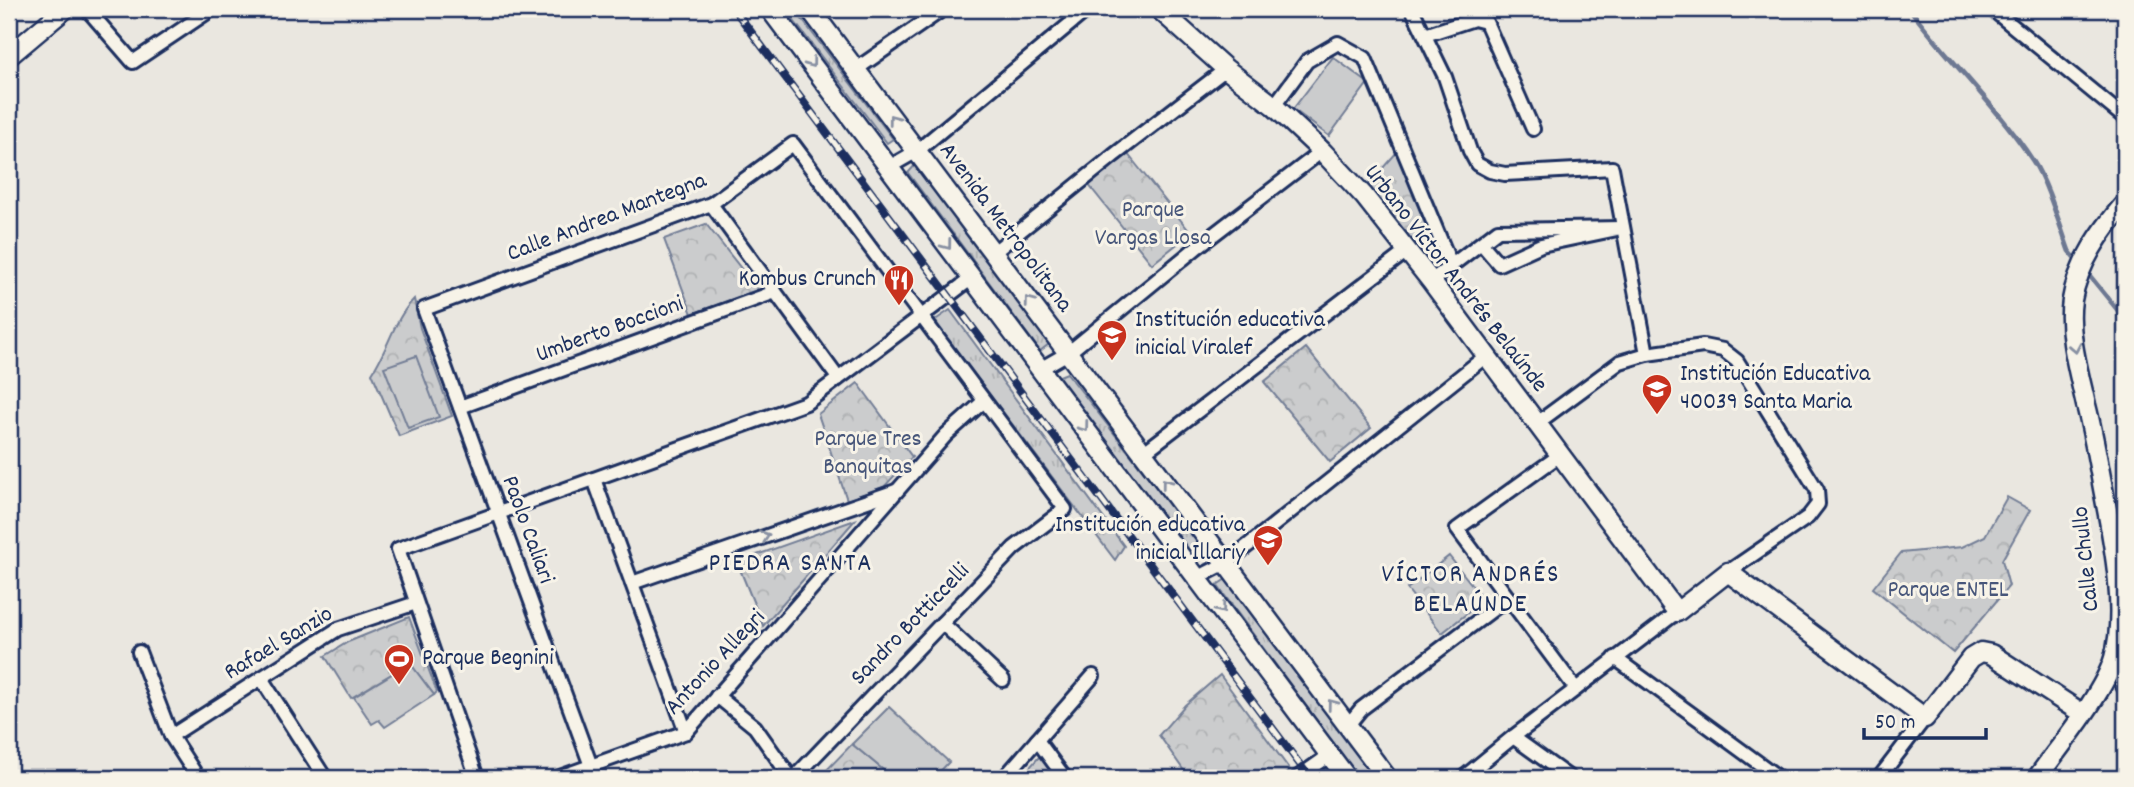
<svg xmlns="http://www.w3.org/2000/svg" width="2134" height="787" font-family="Dekko,sans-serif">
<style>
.grass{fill:url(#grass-tufts);stroke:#737e96;stroke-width:2}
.park{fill:url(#park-crowns);stroke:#737e96;stroke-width:2}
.pitch{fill:#cbcccd;stroke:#737e96;stroke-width:2}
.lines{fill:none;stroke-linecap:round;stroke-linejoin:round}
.stream{stroke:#6d7892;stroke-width:5}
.street-casing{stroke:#1b2f5e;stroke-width:18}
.secondary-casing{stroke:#1b2f5e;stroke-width:23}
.street{stroke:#f7f3e8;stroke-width:12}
.secondary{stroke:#f7f3e8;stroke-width:18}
.rail-casing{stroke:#1b2f5e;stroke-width:8}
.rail{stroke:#f7f3e8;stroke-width:5;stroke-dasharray:16;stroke-linecap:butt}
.oneway{stroke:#8991a3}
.labels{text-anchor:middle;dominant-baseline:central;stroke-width:6;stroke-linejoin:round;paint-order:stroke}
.park-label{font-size:24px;fill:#47567a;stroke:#f7f3e8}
.street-label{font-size:24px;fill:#1b2f5e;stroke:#f7f3e8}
.poi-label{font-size:24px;fill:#1b2f5e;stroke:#f7f3e8;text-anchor:start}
.neighbourhood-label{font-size:26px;letter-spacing:2px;fill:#1b2f5e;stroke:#f7f3e8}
</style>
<defs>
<pattern id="grass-tufts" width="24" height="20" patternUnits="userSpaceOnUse" patternTransform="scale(1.75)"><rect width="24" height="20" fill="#cbcccd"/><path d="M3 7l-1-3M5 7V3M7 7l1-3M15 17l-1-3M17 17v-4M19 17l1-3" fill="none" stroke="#aeb0b2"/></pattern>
<pattern id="park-crowns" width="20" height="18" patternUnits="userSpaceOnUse" patternTransform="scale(1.75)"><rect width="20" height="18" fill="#cbcccd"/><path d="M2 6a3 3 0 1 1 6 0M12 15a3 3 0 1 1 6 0" fill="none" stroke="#aeb0b2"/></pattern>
</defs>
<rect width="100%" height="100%" fill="#eae7e0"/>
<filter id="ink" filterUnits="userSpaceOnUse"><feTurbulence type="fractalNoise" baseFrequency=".0143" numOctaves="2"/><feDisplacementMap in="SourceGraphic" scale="14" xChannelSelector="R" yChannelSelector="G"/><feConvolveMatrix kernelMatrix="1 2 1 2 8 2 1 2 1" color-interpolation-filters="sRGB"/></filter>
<g filter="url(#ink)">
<g class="grass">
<polygon points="785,9 794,9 893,139 887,143"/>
<polygon points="915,165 1049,344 1040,351 908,173"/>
<polygon points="950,310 1124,546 1115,560 934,321"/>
<polygon points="1067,373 1208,554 1198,562 1057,377"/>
<polygon points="1226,579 1377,778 1359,778 1217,585"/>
</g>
<g class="park">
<polygon points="1397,152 1448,261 1433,273 1365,188"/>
<polygon points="1127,153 1191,233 1152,264 1088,184"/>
<polygon points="706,224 758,290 692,314 664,239"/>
<path d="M414,299L420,328L452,416L399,436L372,373C388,349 394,319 414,299Z"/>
<polygon points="1306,348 1371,428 1330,462 1264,382"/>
<polygon points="858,383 912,457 884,487 847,500 818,414"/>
<polygon points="2007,497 2030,510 2002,560 2009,586 1953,653 1873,588 1901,553 1962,547 1985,536"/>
<polygon points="855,520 763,626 737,562"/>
<polygon points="1449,556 1484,600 1442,633 1407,589"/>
<polygon points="409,617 437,692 434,695 410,663 351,698 325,656 348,642"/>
<polygon points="1220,675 1290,770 1279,778 1189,778 1159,735 1185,705"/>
<polygon points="852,744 893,778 819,778"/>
<polygon points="1039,757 1044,757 1058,778 1020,778"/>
</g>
<g class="pitch">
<polygon points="1333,57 1368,83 1329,136 1293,109"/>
<polygon points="416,356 439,417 408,428 384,367"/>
<polygon points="410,663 434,695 385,727 379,720 372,724 354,697"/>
<polygon points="889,707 949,762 934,778 893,778 852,744"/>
</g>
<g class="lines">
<g class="stream">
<path d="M1910,9C1949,61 1997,106 2033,161C2047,182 2060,226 2069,251L2079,263"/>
<polyline points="2085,270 2125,319"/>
</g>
<g class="street-casing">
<g id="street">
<polyline points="87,9 133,62 212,9"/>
<polyline points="1412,9 1445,77 1470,151 1477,164 1490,171 1505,174 1612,168 1647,354"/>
<polyline points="1992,9 2125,118"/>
<polyline points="1425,35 1474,19 1486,22 1533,129"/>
<polyline points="855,70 943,9"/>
<polyline points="1274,106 1307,61 1338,43 1365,58 1451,265"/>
<polyline points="889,167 917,151 1088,9"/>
<polyline points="711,204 838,378"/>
<polyline points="993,253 1113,156 1226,69"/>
<polyline points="1431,281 1481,243 1499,264 1541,245 1622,228 1498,230 1481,243"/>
<polyline points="1040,369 1068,353 1196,248 1322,151"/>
<polyline points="460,407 775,292"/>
<polyline points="1536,424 1620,362 1647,354 1703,346 1723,350 1737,361 1817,490 1818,504 1808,517 1728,572"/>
<polyline points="1143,453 1407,251"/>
<polyline points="1560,455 1457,529 1576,689"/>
<polyline points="594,479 686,732"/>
<polyline points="1197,578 1226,563 1486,356"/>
<polyline points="632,583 896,491"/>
<polyline points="942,623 1003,680"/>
<polyline points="139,652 171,736 198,778"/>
<polyline points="1615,658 1779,778"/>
<polyline points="261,678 325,778"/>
<polyline points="2123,686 2125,687"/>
<polyline points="717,696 755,727 791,778"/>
<polyline points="1348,725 1361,709 1508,598"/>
<polyline points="171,736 338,629 416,603"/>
<polyline points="1513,737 1570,778"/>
<polyline points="1037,740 1065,778"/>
<polyline points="591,766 424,309 711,204 793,144 1065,509 1014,548 794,778"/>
<polyline points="477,778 398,549 806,403 972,278"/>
<polyline points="557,778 686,732 946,435 984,401"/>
<polyline points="1004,778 1093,676"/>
<polyline points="1297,778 1330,755"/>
<polyline points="1463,778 1513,737 1677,612"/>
<polyline points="1879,778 1925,718"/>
</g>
</g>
<g class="secondary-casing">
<g id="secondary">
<polyline points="770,9 1347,778"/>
<polyline points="810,9 1387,778"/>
<polyline points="1159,9 1226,69 1274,106 1322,151 1364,196 1431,281 1677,612 1728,572 1925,718 1971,658 1981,652 1991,654 2083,714"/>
<polyline points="9,56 65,9"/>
<path d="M2037,778C2059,747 2104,693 2114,658C2127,613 2114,545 2105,499C2099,468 2094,436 2086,405C2079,373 2067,333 2072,300C2078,263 2101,231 2125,203"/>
</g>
</g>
<use href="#street" class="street"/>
<use href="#secondary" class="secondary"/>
<g class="rail-casing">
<polyline id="rail" points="734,9 1310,778"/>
</g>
<use href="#rail" class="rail"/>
</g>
<defs><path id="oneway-chevron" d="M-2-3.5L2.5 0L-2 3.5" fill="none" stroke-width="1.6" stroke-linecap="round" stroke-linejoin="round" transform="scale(1.75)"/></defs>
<g class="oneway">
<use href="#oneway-chevron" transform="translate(811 63) rotate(53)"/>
<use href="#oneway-chevron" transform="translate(893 119) rotate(-127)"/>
<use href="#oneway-chevron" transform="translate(947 245) rotate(53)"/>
<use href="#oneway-chevron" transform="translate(1029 301) rotate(-127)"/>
<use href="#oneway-chevron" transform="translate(2075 348) rotate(80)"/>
<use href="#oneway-chevron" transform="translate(1084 427) rotate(53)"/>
<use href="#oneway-chevron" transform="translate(1166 483) rotate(-127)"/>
<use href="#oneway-chevron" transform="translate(765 536) rotate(-19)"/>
<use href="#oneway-chevron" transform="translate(1221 609) rotate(53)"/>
<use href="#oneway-chevron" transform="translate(1332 704) rotate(-127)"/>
</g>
</g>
<defs>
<g id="restaurant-pin" transform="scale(1.575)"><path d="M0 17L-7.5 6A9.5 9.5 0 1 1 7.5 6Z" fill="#c8321e" stroke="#f7f3e8"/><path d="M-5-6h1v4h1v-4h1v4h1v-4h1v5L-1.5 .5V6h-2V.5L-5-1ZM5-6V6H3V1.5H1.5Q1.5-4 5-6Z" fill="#fff"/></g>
<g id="school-pin" transform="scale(1.575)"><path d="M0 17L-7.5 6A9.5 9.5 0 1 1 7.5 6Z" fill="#c8321e" stroke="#f7f3e8"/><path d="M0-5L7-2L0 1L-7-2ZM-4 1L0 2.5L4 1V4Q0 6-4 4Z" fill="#fff"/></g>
<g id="stadium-pin" transform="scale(1.575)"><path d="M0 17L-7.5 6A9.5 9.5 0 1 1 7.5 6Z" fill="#c8321e" stroke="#f7f3e8"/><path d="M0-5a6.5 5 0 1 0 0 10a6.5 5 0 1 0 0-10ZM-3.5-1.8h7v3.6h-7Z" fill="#fff"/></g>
</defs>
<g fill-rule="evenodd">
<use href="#restaurant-pin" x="899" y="280"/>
<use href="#school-pin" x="1112" y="335"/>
<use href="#school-pin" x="1657" y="389"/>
<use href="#school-pin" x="1268" y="540"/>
<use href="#stadium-pin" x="399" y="659"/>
</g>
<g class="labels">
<g class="park-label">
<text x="1153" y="211">Parque<tspan x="1153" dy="28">Vargas Llosa</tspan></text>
<text x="868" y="440">Parque Tres<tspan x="868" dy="28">Banquitas</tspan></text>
<text x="1948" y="591">Parque ENTEL</text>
</g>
<g class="street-label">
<text transform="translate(607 218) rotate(-21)">Calle Andrea Mantegna</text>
<text transform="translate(1005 228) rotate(53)">Avenida Metropolitana</text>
<text transform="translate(1455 279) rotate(52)">Urbano Víctor Andrés Belaúnde</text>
<text transform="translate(610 330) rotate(-20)">Umberto Boccioni</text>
<text transform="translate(527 530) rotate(70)">Paolo Caliari</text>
<text transform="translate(2087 559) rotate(-96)">Calle Chullo</text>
<text transform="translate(911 625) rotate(-46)">Sandro Botticcelli</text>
<text transform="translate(279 644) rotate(-31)">Rafael Sanzio</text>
<text transform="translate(716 663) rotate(-47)">Antonio Allegri</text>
</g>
<g class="poi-label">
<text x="876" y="280" text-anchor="end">Kombus Crunch</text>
<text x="1135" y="321">Institución educativa<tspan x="1135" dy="28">inicial Viralef</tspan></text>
<text x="1680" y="375">Institución Educativa<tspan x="1680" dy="28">40039 Santa Maria</tspan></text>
<text x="1245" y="526" text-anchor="end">Institución educativa<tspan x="1245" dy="28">inicial Illariy</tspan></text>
<text x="422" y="659">Parque Begnini</text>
</g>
<g class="neighbourhood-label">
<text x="791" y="564">PIEDRA SANTA</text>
<text x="1471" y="575">VÍCTOR ANDRÉS<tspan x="1471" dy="30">BELAÚNDE</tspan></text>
</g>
</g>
<rect width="2134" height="787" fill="none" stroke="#f7f3e8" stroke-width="35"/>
<rect x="18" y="18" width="2099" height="752" fill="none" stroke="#1b2f5e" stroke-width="2.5" filter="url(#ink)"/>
<path d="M1864 728v10h122v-10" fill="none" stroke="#1b2f5e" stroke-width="3.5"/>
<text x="1875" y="728" font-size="21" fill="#1b2f5e" stroke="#f7f3e8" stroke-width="5" paint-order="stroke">50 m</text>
</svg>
